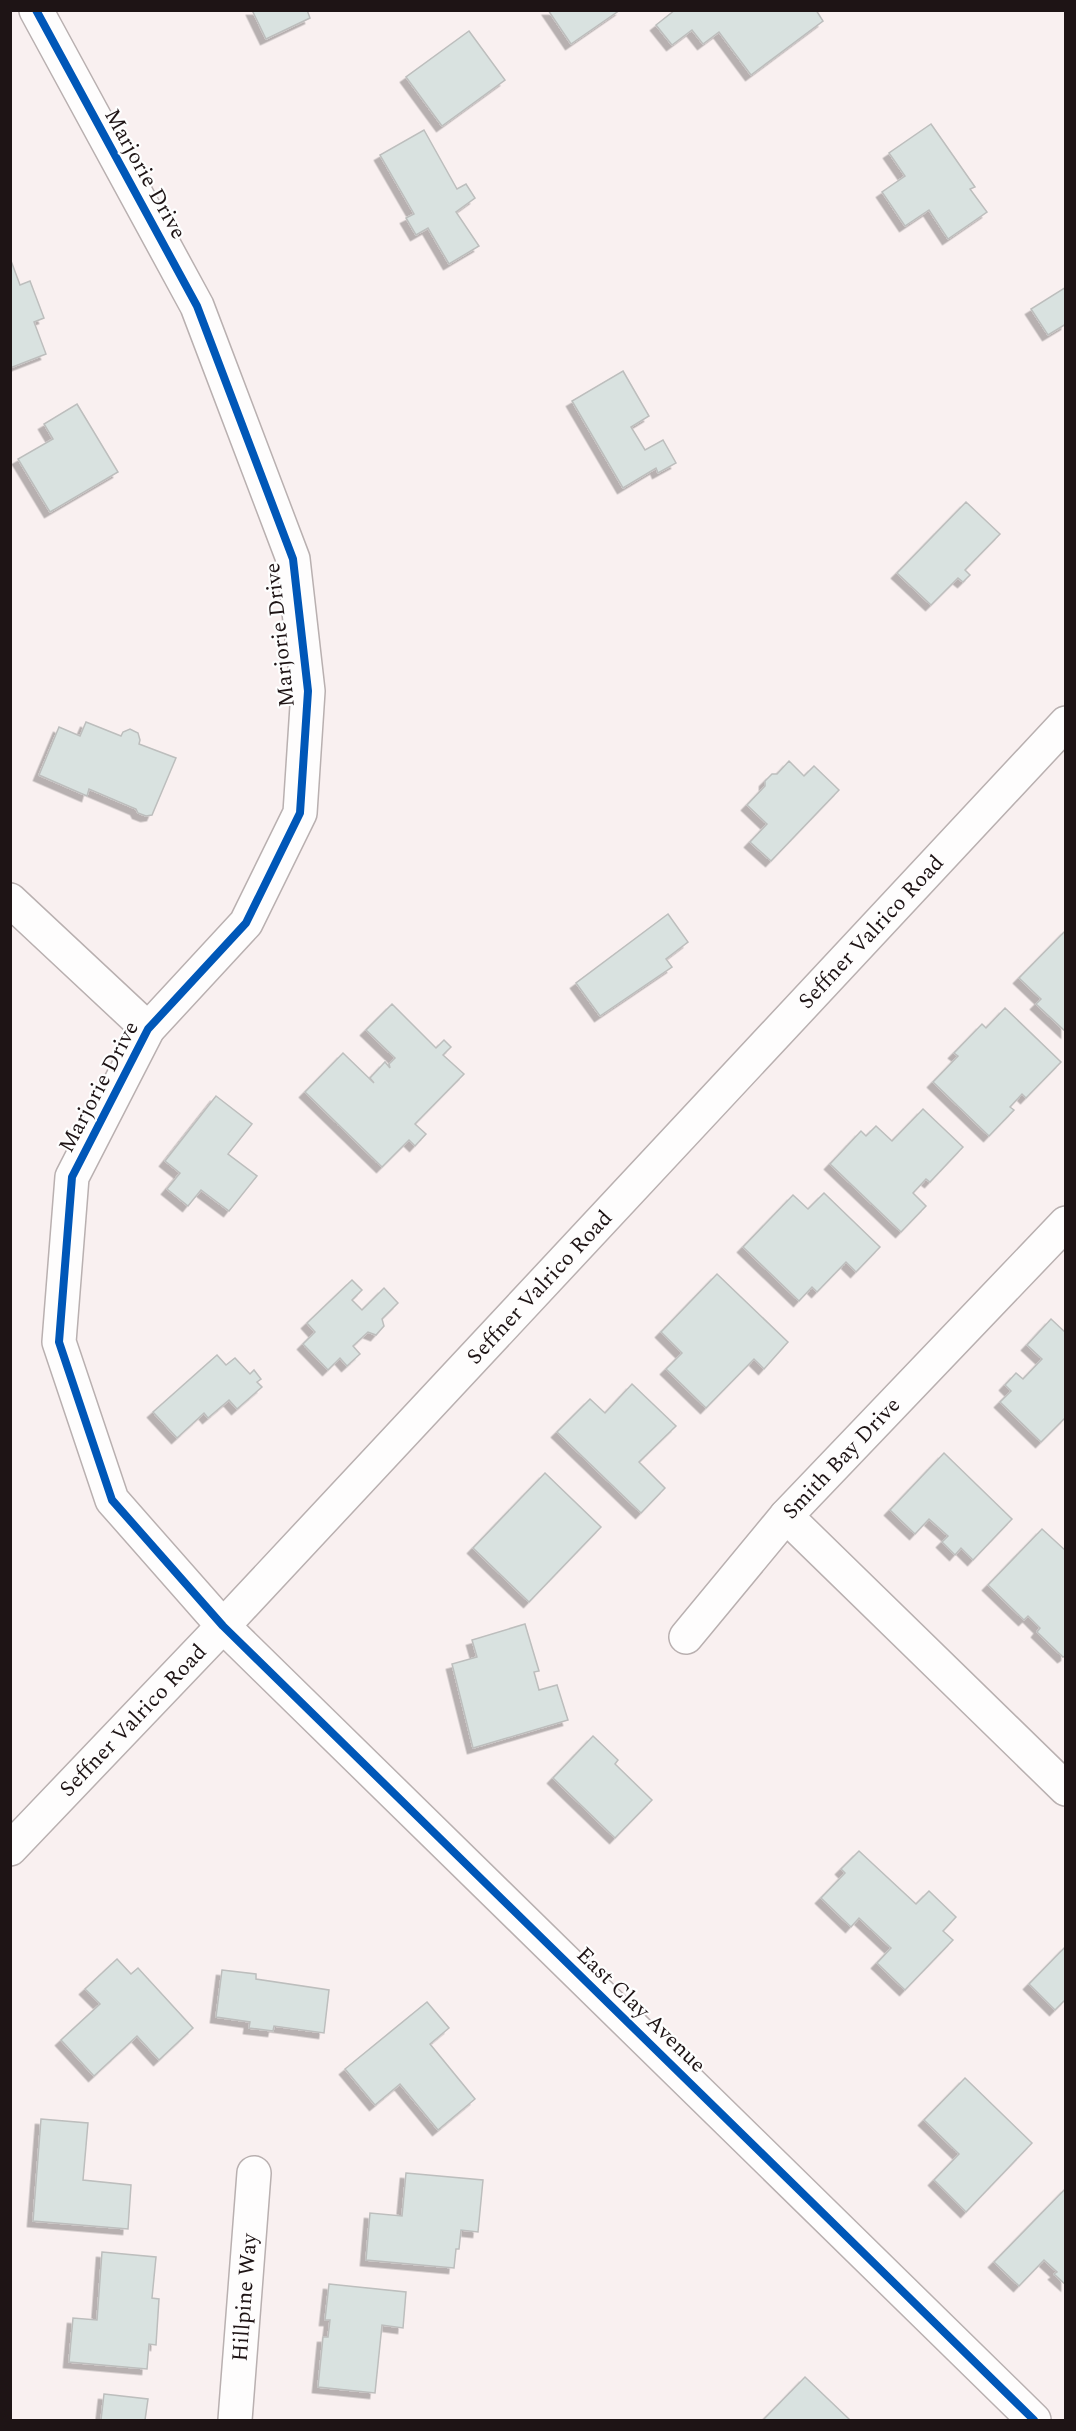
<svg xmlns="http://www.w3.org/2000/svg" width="1076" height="2431" font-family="Spectral,serif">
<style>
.building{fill:#d9e2e0;stroke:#bdbebd;stroke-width:1.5;filter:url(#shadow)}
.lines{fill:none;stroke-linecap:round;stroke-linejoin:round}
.minor-casing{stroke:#b9b0b0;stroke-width:36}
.minor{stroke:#fefdfd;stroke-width:33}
.cycleway-casing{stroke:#fefefe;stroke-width:11}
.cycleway{stroke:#0057b8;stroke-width:8}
.labels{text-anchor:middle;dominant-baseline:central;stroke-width:4.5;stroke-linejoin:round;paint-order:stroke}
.street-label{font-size:22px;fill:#1e1415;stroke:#fefefe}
</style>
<defs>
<filter id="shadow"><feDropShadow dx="-5.5" dy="5.5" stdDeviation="0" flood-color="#0004"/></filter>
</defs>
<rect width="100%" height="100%" fill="#f9f0f0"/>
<g class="building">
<polygon points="252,10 307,10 310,18 266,39"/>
<polygon points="548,10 620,10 571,44"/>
<polygon points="675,10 816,10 823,21 751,75 719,32 703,44 692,30 672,45 656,25"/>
<polygon points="469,31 505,80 442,126 406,77"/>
<polygon points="931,124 975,187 970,189 987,212 948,239 929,210 905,226 882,192 905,176 889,153"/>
<polygon points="424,130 457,189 466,184 475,198 456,212 479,246 449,264 428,228 416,235 406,218 414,214 380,155"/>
<polygon points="10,258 20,285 30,281 44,318 34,322 46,354 10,368"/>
<polygon points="1066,287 1066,324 1048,335 1031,309"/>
<polygon points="623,371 649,416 631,427 645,450 663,440 676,463 658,473 656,468 623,488 572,401"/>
<polygon points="77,404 118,472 50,512 18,459 53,439 44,424"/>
<polygon points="966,502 1000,534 965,570 970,575 963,582 958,578 931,605 897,573"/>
<polygon points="86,722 121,736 123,732 130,729 138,733 140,740 139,744 176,758 152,815 146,816 138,813 136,809 89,789 87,796 39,775 59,727 80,736"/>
<polygon points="789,761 804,776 814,766 839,790 771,861 750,842 767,824 747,805 765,786 765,781 772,774 777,774"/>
<polygon points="668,914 688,942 666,959 672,967 600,1016 576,983"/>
<polygon points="1066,930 1066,1032 1036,1004 1041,999 1019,978"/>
<polygon points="392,1004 436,1048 444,1040 451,1047 443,1055 464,1074 415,1124 426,1134 415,1146 409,1140 382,1167 305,1092 343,1053 374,1083 370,1078 385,1062 390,1068 389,1064 395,1058 366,1030"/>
<polygon points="1005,1008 1061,1062 1026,1098 1022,1094 1010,1107 1014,1110 989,1136 933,1082 958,1056 954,1053 982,1024 986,1028"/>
<polygon points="216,1096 252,1124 228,1154 257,1176 229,1211 201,1190 188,1206 167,1189 180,1173 165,1161"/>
<polygon points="923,1109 963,1147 930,1182 926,1179 913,1193 926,1206 901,1232 830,1164 861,1131 866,1136 876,1126 892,1141"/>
<polygon points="824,1193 880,1247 856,1272 846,1262 817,1292 812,1287 799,1301 743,1247 793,1195 808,1209"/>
<polygon points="717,1274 788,1342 764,1369 754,1359 706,1408 666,1369 682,1353 661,1332"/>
<polygon points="352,1280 362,1290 352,1300 362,1310 384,1288 398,1303 382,1319 384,1326 376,1335 368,1332 353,1346 360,1354 347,1366 340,1358 328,1370 303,1344 315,1332 307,1323"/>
<polygon points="1051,1319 1066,1333 1066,1417 1041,1442 1000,1402 1011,1391 1005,1385 1016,1373 1023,1379 1042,1359 1027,1345"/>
<polygon points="217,1355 226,1365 235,1358 250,1374 254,1370 261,1379 257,1382 262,1387 237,1409 229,1400 208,1418 204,1413 177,1438 153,1412"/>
<polygon points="632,1384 676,1426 639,1462 665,1488 641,1513 557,1432 590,1399 605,1413"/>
<polygon points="944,1453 1012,1519 973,1560 961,1548 955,1555 942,1542 948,1536 929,1519 915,1534 890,1510"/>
<polygon points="545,1473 601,1527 529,1602 473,1548"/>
<polygon points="1042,1529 1066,1551 1066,1655 1063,1657 1037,1632 1040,1628 1028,1616 1024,1620 988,1585"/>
<polygon points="525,1624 539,1671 534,1672 539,1690 557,1685 568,1720 473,1748 452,1664 477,1657 472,1640"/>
<polygon points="593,1736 618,1760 615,1764 652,1800 615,1838 553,1778"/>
<polygon points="859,1851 916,1904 929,1891 956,1917 943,1931 953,1940 905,1990 877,1963 891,1948 859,1918 851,1927 821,1898 845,1873 841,1869"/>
<polygon points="1066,1946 1066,1999 1055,2010 1029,1984"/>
<polygon points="117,1959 131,1974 138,1968 193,2028 159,2060 137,2036 94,2076 61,2040 100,2004 85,1989"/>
<polygon points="222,1970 256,1974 256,1979 329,1990 324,2033 274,2026 273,2031 249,2028 250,2022 216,2017"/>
<polygon points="427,2002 449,2028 430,2044 475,2099 438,2130 400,2084 375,2105 345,2069"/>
<polygon points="965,2078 1032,2143 966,2212 934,2180 959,2154 924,2120"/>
<polygon points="41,2119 88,2123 83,2180 131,2185 128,2229 33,2221"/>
<polygon points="406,2173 483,2180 478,2232 461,2230 459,2249 456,2249 454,2268 366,2260 370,2213 402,2216"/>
<polygon points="1066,2188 1066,2285 1054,2274 1057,2272 1044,2260 1019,2286 994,2262"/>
<polygon points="102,2252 156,2257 152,2298 159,2299 156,2345 149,2344 147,2369 69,2362 73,2318 97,2320"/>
<polygon points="329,2284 406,2292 403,2328 382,2325 375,2393 318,2387 323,2337 328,2337 330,2320 325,2320"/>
<polygon points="805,2377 850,2420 763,2420"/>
<polygon points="104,2394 148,2399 145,2420 101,2420"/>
</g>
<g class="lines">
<g class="minor-casing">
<g id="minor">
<polyline points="36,10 197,306 293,559 308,691 300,813 246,923 148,1029 72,1177 59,1342 112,1500 223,1626 1034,2420"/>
<polyline points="10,900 148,1029"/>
<polyline points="786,1516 1066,1789"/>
<path id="s1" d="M686,1637L786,1516L1066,1223"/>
<path id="s2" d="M10,1849L223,1626L1066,723"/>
<path id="s3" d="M235,2420L254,2173"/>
</g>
</g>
<use href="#minor" class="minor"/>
<g class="cycleway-casing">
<polyline id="cycleway" points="36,10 197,306 293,559 308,691 300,813 246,923 148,1029 72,1177 59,1342 112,1500 223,1626 1034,2420"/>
</g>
<use href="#cycleway" class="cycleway"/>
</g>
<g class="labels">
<g class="street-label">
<text transform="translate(145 174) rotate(61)">Marjorie Drive</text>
<text transform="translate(280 635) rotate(-96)">Marjorie Drive</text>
<text stroke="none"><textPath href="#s2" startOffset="1258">Seffner Valrico Road</textPath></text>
<text transform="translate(99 1087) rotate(-62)">Marjorie Drive</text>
<text stroke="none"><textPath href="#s2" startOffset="772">Seffner Valrico Road</textPath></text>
<text stroke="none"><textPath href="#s1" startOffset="237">Smith Bay Drive</textPath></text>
<text stroke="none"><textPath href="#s2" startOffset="178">Seffner Valrico Road</textPath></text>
<text transform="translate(641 2010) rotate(44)">East Clay Avenue</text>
<text stroke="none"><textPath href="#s3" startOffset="123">Hillpine Way</textPath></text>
</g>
</g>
<rect width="1076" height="2431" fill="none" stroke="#1e1415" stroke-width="24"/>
</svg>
